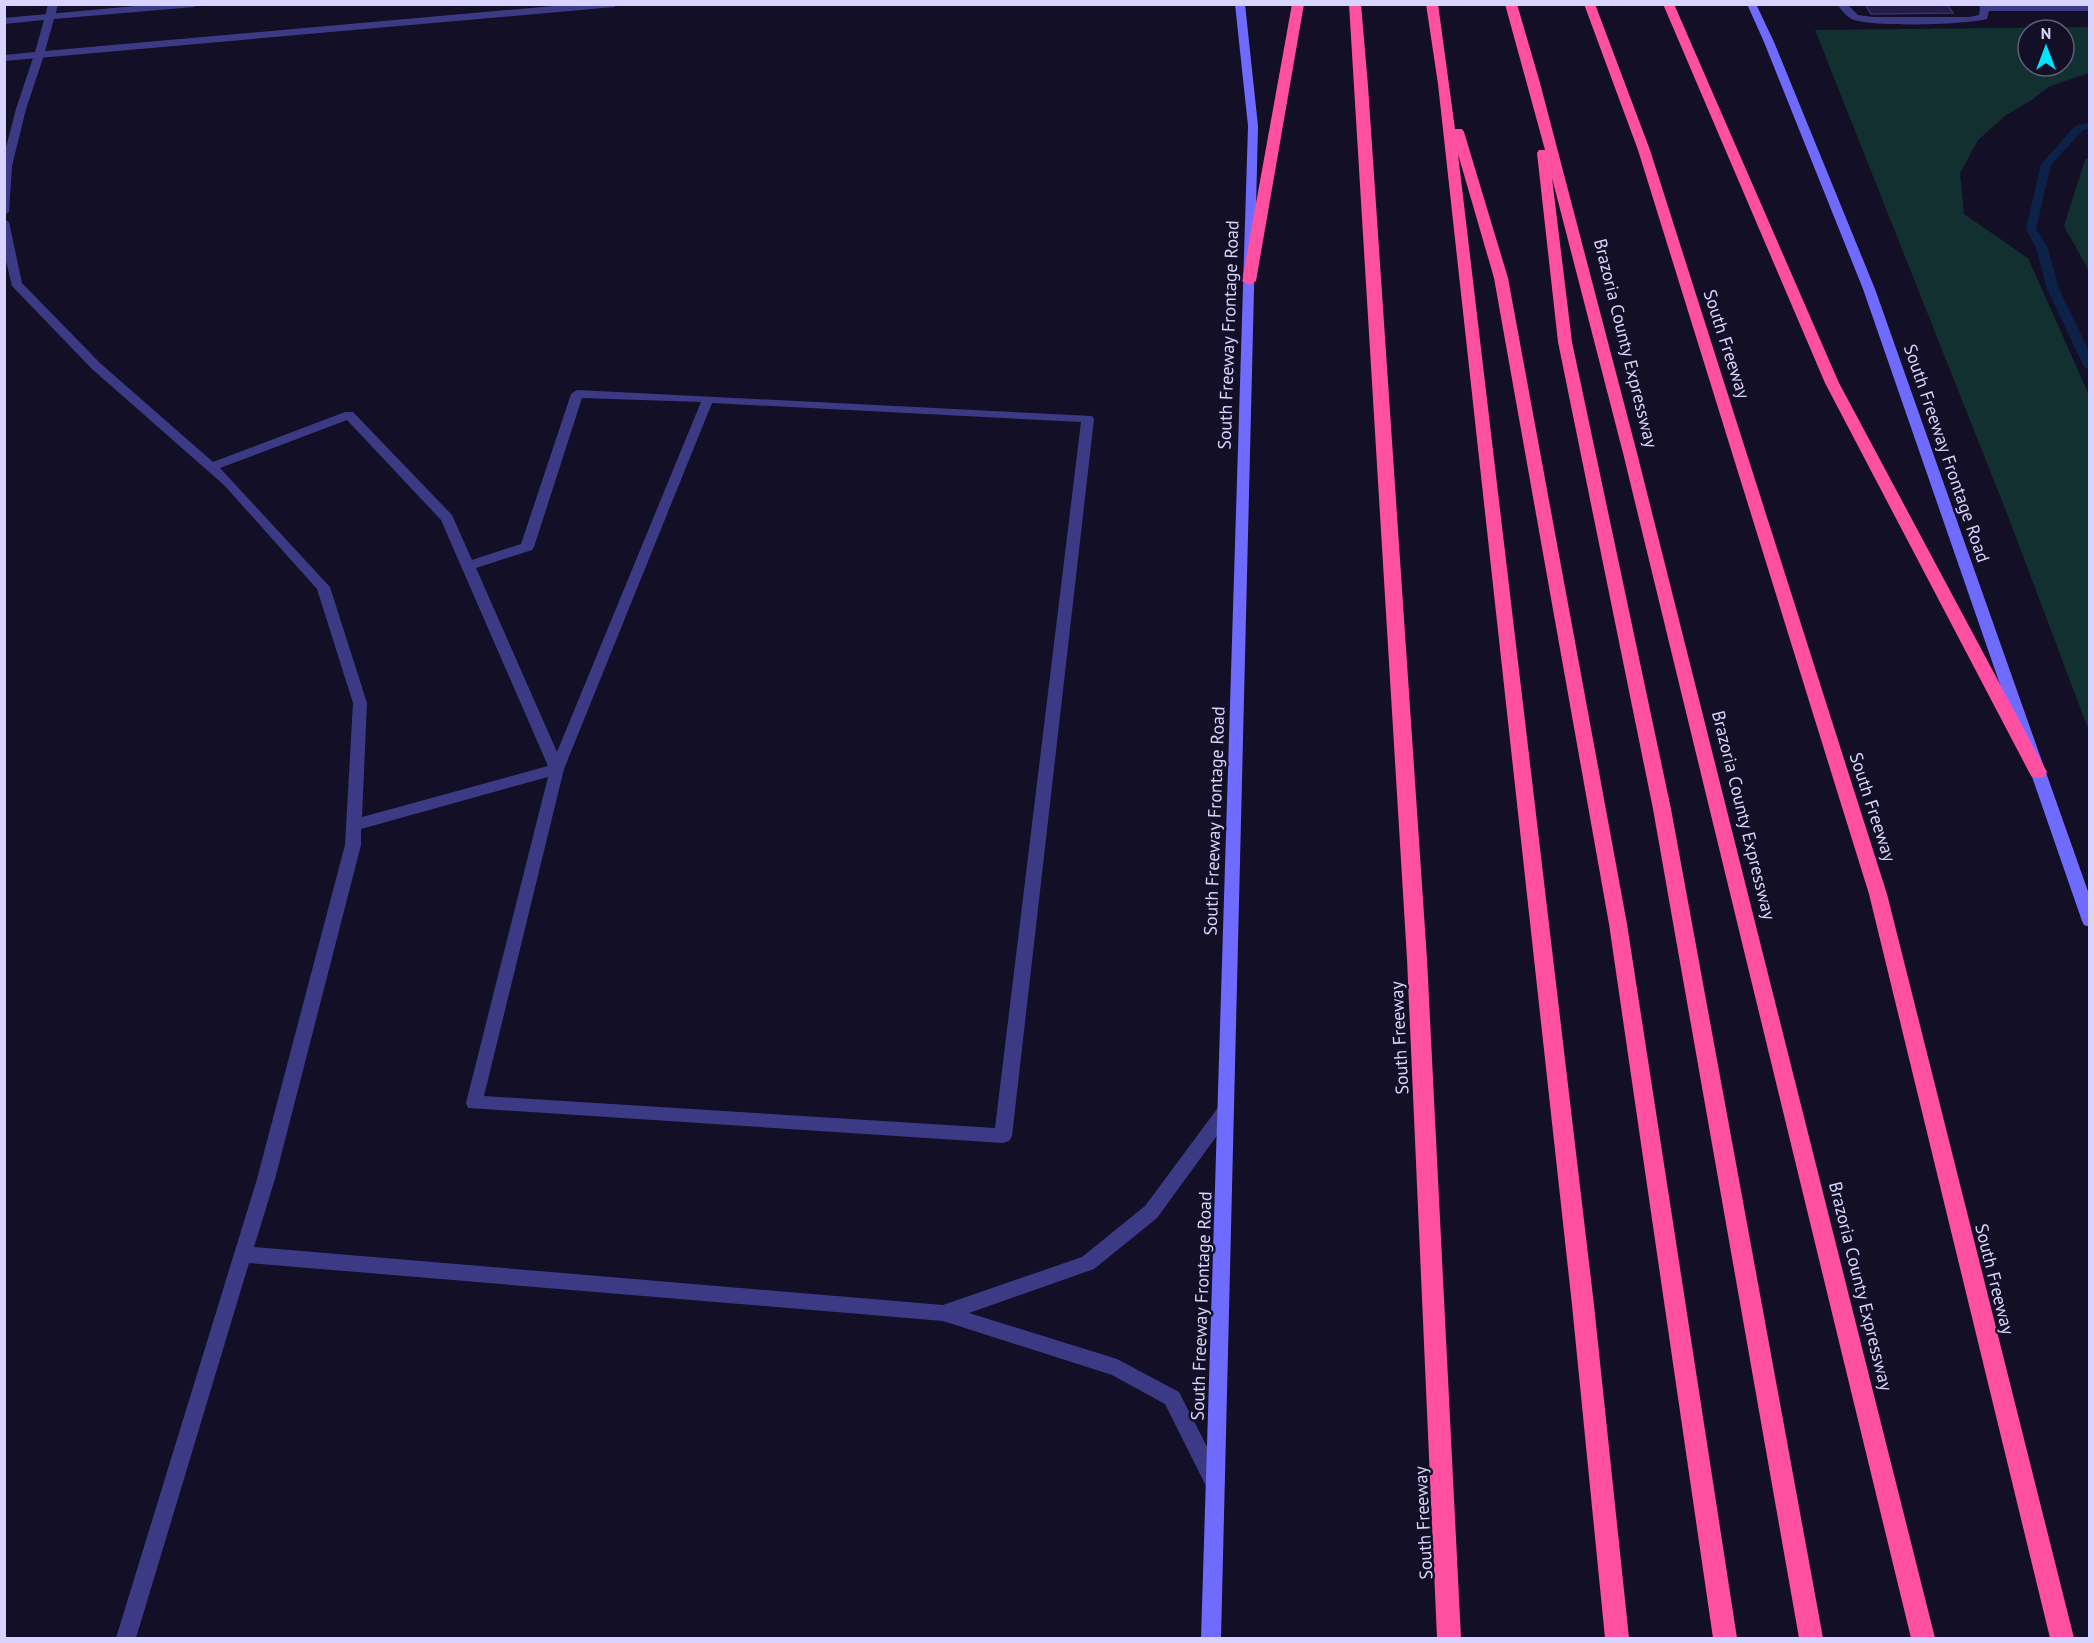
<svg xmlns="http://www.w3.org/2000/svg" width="2094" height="1643" font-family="'PT Sans',sans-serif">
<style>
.green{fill:#12302f;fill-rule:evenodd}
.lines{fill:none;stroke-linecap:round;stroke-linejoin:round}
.stream{fill:#0c2248;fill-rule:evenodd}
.building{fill:#241b47;stroke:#3b2d73;stroke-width:1.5}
.service{fill:#3d3a85;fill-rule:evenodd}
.minor{fill:#3d3a85;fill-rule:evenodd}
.secondary{fill:#6f6bff;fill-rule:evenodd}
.motorway{fill:#ff4fa3;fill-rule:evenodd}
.labels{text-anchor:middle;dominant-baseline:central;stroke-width:5;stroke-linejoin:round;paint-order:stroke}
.street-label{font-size:18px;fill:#d9d4ff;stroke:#130f26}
</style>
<rect width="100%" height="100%" fill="#130f26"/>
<g class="green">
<path d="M2089,27V73L2048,87L2032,100L2006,115L1978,140L1960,173L1964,214L2028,258L2089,395V731L2008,516L1815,30ZM2028,30H2064V66H2028Z"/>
<polygon points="2089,158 2089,271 2064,226 2085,160"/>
</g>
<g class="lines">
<polygon class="stream" points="2090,122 2090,128 2083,130 2051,165 2036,229 2048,248 2059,289 2090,353 2090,370 2084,367 2047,289 2036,248 2026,229 2041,164 2075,126"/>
</g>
<polygon class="building" points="1865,4 1947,4 1953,13 1871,14"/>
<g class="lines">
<g class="service">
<polygon points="48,4 58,4 55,17 50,20 45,17"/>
<path d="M1837,4H1847L1858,15L1873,17H1969L1979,15L1980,8L1978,4L2090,5V11H1989L1987,19C1963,25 1878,27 1854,20C1848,18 1841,10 1837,4Z"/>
<polygon points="39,52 44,55 26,109 12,166 9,212 4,215 4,155 16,109 34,55"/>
<path d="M4,219L9,222L22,283L100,363L213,462L345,412H353L452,515L472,560L521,544L571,394L577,390L1092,416L1094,419L1012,1136L1009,1141L1003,1143L468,1108L466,1103L548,777L361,829V845L275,1179L254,1247L943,1305L1082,1257L1145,1206L1220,1105L1226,1103L1232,1105L1234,1110L1232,1115L1157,1218L1094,1269L969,1313L1117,1359L1179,1392L1222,1476L1225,1483L1222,1490L1215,1493L1208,1490L1165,1404L1112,1375L943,1321L249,1263L136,1638H116L257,1179L345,845L353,703L317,589L224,485L92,369L12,286L4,253ZM582,398L701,402L557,752L476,568L532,550L534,547ZM712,403L1081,422L995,1128L484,1096L564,769ZM347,420L441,520L548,766L362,817L367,703L330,587L220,468Z"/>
</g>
<polygon class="minor" points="157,4 198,4 194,7 54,19 45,51 576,4 618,4 614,7 4,61 4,55 35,52 44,20 4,24 4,18"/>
<g class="secondary">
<polygon points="1235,4 1245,4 1258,126 1221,1638 1201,1638 1248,126"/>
<polygon points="1747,4 1756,4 1774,42 1875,289 2090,897 2090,927 2084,925 2082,921 1863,289 1764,42"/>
</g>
<g class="motorway">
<polygon points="1292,4 1304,4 1256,281 1249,285 1242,281"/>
<polygon points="1349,4 1361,4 1368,86 1427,959 1461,1638 1437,1638 1407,959"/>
<polygon points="1426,4 1438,4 1455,129 1462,129 1464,132 1508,278 1627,924 1737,1638 1713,1638 1609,924 1494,278 1458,154 1594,1305 1629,1638 1605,1638 1572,1305 1438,84"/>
<polygon points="1505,4 1517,4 1540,83 1637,453 1935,1638 1911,1638 1623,453 1552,178 1572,342 1671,809 1823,1638 1799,1638 1653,809 1558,342 1537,153 1539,150 1545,150"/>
<polygon points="1584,4 1595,4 1650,150 1887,894 2074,1638 2050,1638 1869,894 1638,150"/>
<polygon points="1663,4 1674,4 1839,383 2047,772 2044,777 2038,778 2032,777 2029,772 1825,383"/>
</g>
</g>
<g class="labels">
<g class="street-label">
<text transform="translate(1228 335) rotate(-88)">South Freeway Frontage Road</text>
<text transform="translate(1626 343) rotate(76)">Brazoria County Expressway</text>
<text transform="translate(1727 344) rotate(72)">South Freeway</text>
<text transform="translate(1947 453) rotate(71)">South Freeway Frontage Road</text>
<text transform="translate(1873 807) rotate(72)">South Freeway</text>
<text transform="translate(1744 815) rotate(76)">Brazoria County Expressway</text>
<text transform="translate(1214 821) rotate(-88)">South Freeway Frontage Road</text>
<text transform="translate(1399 1038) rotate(-93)">South Freeway</text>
<text transform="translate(1995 1279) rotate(76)">South Freeway</text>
<text transform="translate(1861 1286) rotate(76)">Brazoria County Expressway</text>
<text transform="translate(1201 1306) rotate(-88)">South Freeway Frontage Road</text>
<text transform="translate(1423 1523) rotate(-93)">South Freeway</text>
</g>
</g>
<rect width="2094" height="1643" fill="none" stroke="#d9d4ff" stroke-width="12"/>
<g transform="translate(2046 48)"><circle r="28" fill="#130f26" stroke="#625e7d" stroke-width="1.5"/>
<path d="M0-4.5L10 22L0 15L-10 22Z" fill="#00e5ff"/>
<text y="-9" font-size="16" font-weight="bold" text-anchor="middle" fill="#d9d4ff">N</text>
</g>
</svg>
